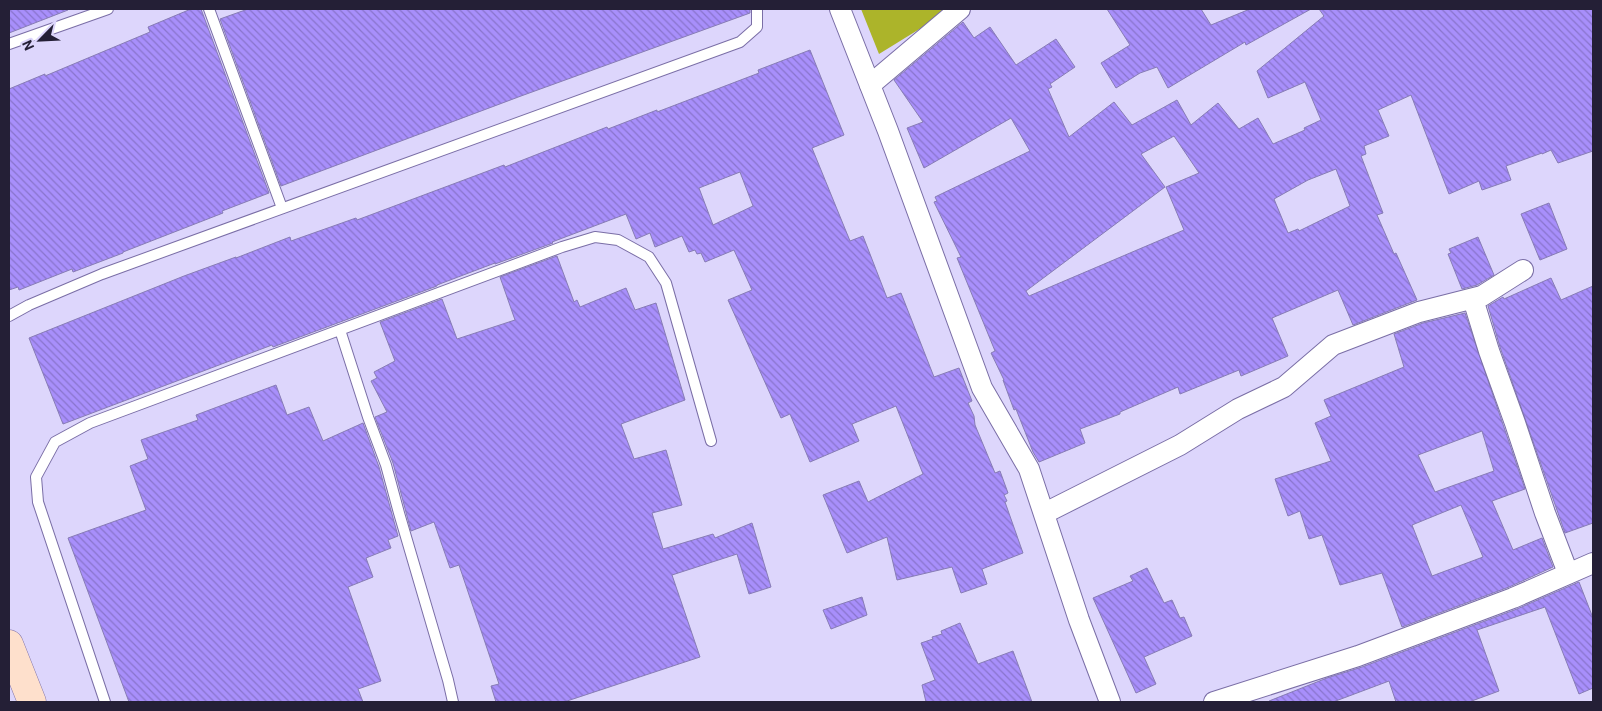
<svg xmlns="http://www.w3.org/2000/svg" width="1602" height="711" font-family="Barlow,sans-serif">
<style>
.green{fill:#acb42a}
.building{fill:url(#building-back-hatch);stroke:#877cb5;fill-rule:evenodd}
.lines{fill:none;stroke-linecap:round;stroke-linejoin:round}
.lane-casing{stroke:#7a6ea6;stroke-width:12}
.street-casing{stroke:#7a6ea6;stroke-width:22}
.secondary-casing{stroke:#7a6ea6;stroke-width:29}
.lane{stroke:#fff;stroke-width:10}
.street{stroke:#fff;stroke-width:20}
.secondary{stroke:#fee0cc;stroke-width:28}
</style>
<defs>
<pattern id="building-back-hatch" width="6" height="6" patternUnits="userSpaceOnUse" patternTransform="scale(1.25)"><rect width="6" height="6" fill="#a88ffb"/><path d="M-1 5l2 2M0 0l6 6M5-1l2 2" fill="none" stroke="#8974cc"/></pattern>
</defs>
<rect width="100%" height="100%" fill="#ddd6fc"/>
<polygon class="green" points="861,9 952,9 879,54"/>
<g class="building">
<polygon points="9,9 68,9 68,10 9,33"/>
<polygon points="191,9 201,9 269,193 222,211 223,213 123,252 123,253 73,272 72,269 19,290 18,287 9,290 9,89 45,74 45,76 150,32 148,27"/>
<polygon points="248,9 750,9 750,13 521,96 281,186 220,19"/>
<polygon points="1107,9 1201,9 1211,25 1250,9 1311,9 1246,45 1245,42 1168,88 1157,67 1140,73 1116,88 1101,63 1130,45"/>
<path d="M1319,9H1593V151L1558,163L1551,150L1542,154V153L1506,166L1511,180L1482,190L1479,181L1449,194L1411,95L1378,110L1389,136L1364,146L1366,154L1361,156L1383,213L1377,215L1394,254L1396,253L1417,300L1353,325L1338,290L1272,318L1288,356L1241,376L1239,370L1180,394L1178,387L1120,412V414L1080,429L1085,443L1039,462L1033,452L1016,409L1014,410L1003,380H1004L991,353L995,351L957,258L961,257L934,202L937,201L935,197L1030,151L1011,118L924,168L907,128L923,122L894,80L963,22L974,38L990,27L1016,65L1056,39L1075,67L1050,84L1052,87L1048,89L1069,137L1114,102L1132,125L1177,100L1191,125L1218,103L1239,129L1258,118L1273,144L1305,130L1304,128L1321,120L1305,82L1268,98L1257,71L1324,16ZM1174,136L1199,173L1166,187L1184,230L1029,296L1026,291L1165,187L1141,154ZM1336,169L1350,206L1299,231L1298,229L1288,233L1274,199L1308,180Z"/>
<path d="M810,50L844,135L812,148L850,241L863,236L887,298L901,293L934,377L959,368L972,401L968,403L974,416L975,425L995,473L1000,471L1008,493L1004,495L1007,501L1005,502L1023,553L982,569L987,584L961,593L952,567L897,580L887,537L847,553L823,495L859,481L868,502L923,474L896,406L852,424L859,441L810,462L790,414L781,418L728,300L752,290L734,250L705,262L701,253L697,254L695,250L689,252L682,236L655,247L650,233L636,239L626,214L552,242L553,243L495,264V263L437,285V286L273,347L272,345L63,424L29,338L184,276L236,257V258L290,237L291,241L356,218L357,220L504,165L505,167L607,127L608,129L657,110V112L759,73L758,70ZM740,172L753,206L713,225L699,188Z"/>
<polygon points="1549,203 1567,249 1540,260 1521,214"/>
<polygon points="1478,237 1494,275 1477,285 1462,289 1448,254 1451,253 1449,249"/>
<polygon points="557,256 574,302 577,300 580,307 626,288 635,310 656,303 685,400 621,424 634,459 666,450 682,505 652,513 663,549 713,534 715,538 752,523 771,587 749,594 737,554 672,575 700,657 564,702 496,702 491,686 499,684 459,565 450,568 434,522 411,531 393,463 375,417 387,412 371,381 377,378 374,372 395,361 380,322 442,299 457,339 515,320 500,277"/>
<polygon points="1551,278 1561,300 1593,286 1593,523 1565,533 1500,347 1488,306 1503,297 1504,299"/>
<path d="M1465,313L1525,489L1492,501L1513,550L1542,538L1553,567L1509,587L1402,627L1382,573L1340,585L1322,535L1309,539L1300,511L1288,516L1275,479L1331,461L1315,423L1331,416L1324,400L1404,367L1394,334L1423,323ZM1482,431L1494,471L1435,492L1418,455ZM1461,505L1483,557L1432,576L1412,525Z"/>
<polygon points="276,385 287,415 309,407 323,441 363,423 379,467 398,536 388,540 391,548 366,558 373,577 348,587 381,681 358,689 363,702 129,702 68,538 146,510 130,466 148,459 141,440 198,420 196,415"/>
<polygon points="1147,568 1164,603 1172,600 1180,618 1184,617 1192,636 1144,657 1156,684 1136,693 1093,598 1133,581 1130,576"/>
<polygon points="1579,582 1593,618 1593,688 1579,694 1545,607 1477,630 1499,691 1469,702 1396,702 1389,681 1333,702 1269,702 1269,701 1327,678 1362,667 1517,609"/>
<polygon points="862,597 867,615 831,629 823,610"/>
<polygon points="960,623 978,664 1013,651 1032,702 926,702 922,685 935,680 921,643 933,639 932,637 942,634 941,631"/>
</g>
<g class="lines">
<g class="lane-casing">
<g id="lane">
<polyline points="209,9 282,208"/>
<polyline points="9,44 108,9"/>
<polyline points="9,316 29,305 102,274 740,42 757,27 757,9"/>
<polyline points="340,330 368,417 386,465 399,513 448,680 453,702"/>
<polyline points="105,702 38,502 36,477 55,442 90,423 562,247 595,237 618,240 649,257 666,283 711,441"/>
</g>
</g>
<g class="street-casing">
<g id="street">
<polyline points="840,9 888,131 982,388 1029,469 1079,620 1110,702"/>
<polyline points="870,85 960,9"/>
<polyline points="1473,299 1489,351 1515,423 1545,513 1568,573"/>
<polyline points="1045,513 1180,445 1238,409 1284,387 1333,345 1419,312 1482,296 1523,270"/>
<polyline points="1214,702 1358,656 1513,598 1593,563"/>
</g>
</g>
<g class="secondary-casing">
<polyline id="secondary" points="9,644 32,702"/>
</g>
<use href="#lane" class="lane"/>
<use href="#street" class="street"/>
<use href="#secondary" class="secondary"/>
</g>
<rect width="1602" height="711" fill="none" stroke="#241f36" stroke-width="20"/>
<g transform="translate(40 40) rotate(246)" stroke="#ddd6fc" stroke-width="4" paint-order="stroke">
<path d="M0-4L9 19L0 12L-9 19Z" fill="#241f36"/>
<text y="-8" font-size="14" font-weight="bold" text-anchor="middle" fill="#241f36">N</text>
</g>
</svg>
